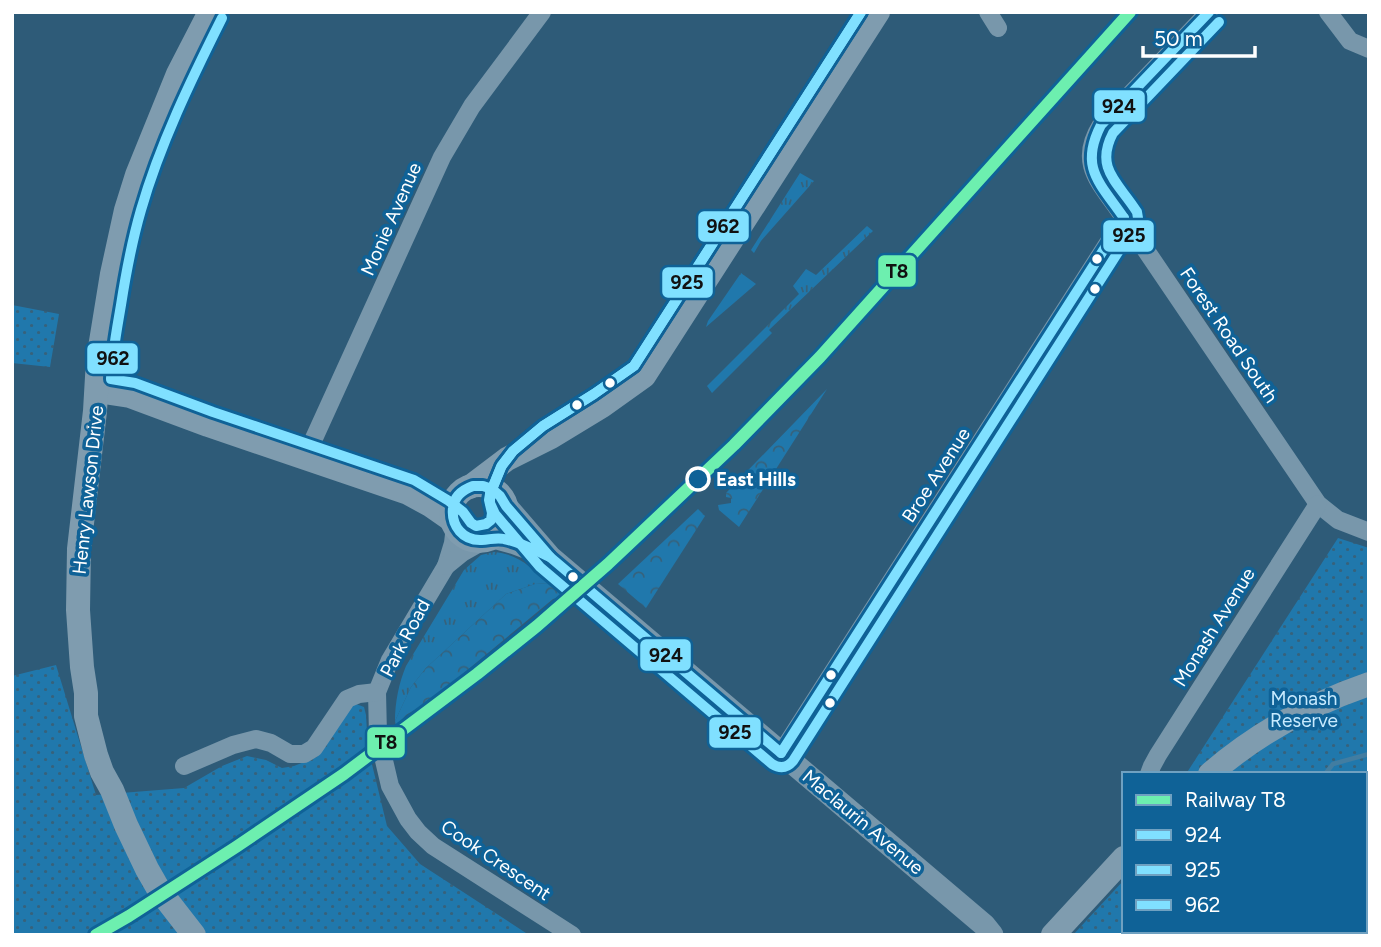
<svg xmlns="http://www.w3.org/2000/svg" width="1381" height="947" font-family="Figtree,sans-serif">
<style>
.grass{fill:url(#grass-tufts)}
.forest{fill:url(#forest-crowns)}
.park{fill:url(#park-dots)}
.lines{fill:none;stroke-linecap:round;stroke-linejoin:round}
.stream{stroke:#427da1;stroke-width:4.5}
.minor{stroke:#7897ab;stroke-width:18}
.tertiary{stroke:#7897ab;stroke-width:23}
.secondary{stroke:#7f9caf;stroke-width:24}
.bus-1-casing{stroke:#0f6297;stroke-width:16}
.bus-2-casing{stroke:#0f6297;stroke-width:16}
.bus-3-casing{stroke:#0f6297;stroke-width:16}
.bus-1{stroke:#80e0ff;stroke-width:10}
.bus-2{stroke:#80e0ff;stroke-width:10}
.bus-3{stroke:#80e0ff;stroke-width:10}
.rail-1-casing{stroke:#0f6297;stroke-width:18}
.rail-1{stroke:#6defaf;stroke-width:12}
.bus-dot{fill:#fff;stroke:#0f6297;stroke-width:2.5}
.stop-dot{fill:#0f6297;stroke:#fff;stroke-width:3.5}
.labels{text-anchor:middle;dominant-baseline:central;stroke-width:7;stroke-linejoin:round;paint-order:stroke}
.street-label{font-size:19px;fill:#fff;stroke:#0f6297}
.stop-label{font-size:19px;font-weight:bold;fill:#fff;stroke:#0f6297;text-anchor:start}
.park-label{font-size:19px;fill:#c7eafe;stroke:#0f6297}
.line-badge{stroke:#0f6297;stroke-width:2.5}
.pale-badge-label{font-size:19px;text-anchor:middle;font-weight:bold;fill:#111}
</style>
<defs>
<pattern id="grass-tufts" width="24" height="20" patternUnits="userSpaceOnUse" patternTransform="scale(1.75)"><rect width="24" height="20" fill="#2078ac"/><path d="M3 7l-1-3M5 7V3M7 7l1-3M15 17l-1-3M17 17v-4M19 17l1-3" fill="none" stroke="#36627c"/></pattern>
<pattern id="forest-crowns" width="20" height="18" patternUnits="userSpaceOnUse" patternTransform="scale(1.75)"><rect width="20" height="18" fill="#2078ac"/><path d="M2 6a3 3 0 1 1 6 0M12 15a3 3 0 1 1 6 0" fill="none" stroke="#36627c"/></pattern>
<pattern id="park-dots" width="8" height="8" patternUnits="userSpaceOnUse" patternTransform="scale(1.75)"><rect width="8" height="8" fill="#2078ac"/><path d="M2 2h.1M6 6h.1" fill="none" stroke="#36627c" stroke-width="1.8" stroke-linecap="round"/></pattern>
</defs>
<rect width="100%" height="100%" fill="#2e5b78"/>
<g class="grass">
<polygon points="800,173 814,181 761,241 754,253 751,250"/>
<polygon points="867,226 873,231 769,330 772,333 712,393 707,386 799,294 793,286 806,269 816,275"/>
<polygon points="741,273 756,284 706,327 708,321"/>
<path d="M494,552C519,554 531,568 549,583L535,584L506,594L426,668L411,687L395,721C395,702 399,683 406,666L464,570L481,555Z"/>
</g>
<g class="forest">
<polygon points="827,389 739,527 719,510 718,505 731,503 731,498 726,497 726,493"/>
<polygon points="698,509 705,516 646,608 618,584"/>
<polygon points="549,583 563,596 553,599 430,701 406,715 396,726 395,721 411,687 426,668 506,594 535,584"/>
</g>
<g class="park">
<polygon points="12,305 59,314 50,367 12,363"/>
<polygon points="1338,538 1369,548 1369,935 1073,935 1124,880 1124,931 1365,931 1365,774 1186,774"/>
<polygon points="56,665 96,795 184,788 222,766 247,756 266,760 282,768 294,766 317,757 349,707 356,704 364,707 366,715 368,748 387,826 420,864 529,935 12,935 12,676"/>
</g>
<g class="lines">
<g class="stream">
<polyline points="1325,774 1333,764 1369,754"/>
<polyline points="1209,935 1212,931"/>
</g>
<g class="minor">
<polyline points="988,12 998,28"/>
<path d="M1209,12L1101,125C1076,165 1102,184 1124,218L1318,504L1338,520L1369,532"/>
<polyline points="1328,12 1350,41 1369,49"/>
<polyline points="305,458 442,157 472,106 542,12"/>
<polyline points="455,526 453,543 446,566 390,660 377,692 378,735 390,786 408,819 418,832 433,846 572,935"/>
<polyline points="446,566 462,553 485,540"/>
<polyline points="781,753 1124,218"/>
<polyline points="184,766 233,745 256,739 271,743 290,754 304,754 314,748 347,699 359,694 377,692"/>
<polyline points="1149,774 1152,766 1158,755 1318,504"/>
</g>
<g class="tertiary">
<polyline points="506,506 550,557 984,925 992,935"/>
<polyline points="493,537 515,543 544,554"/>
</g>
<g class="secondary">
<polyline points="97,391 130,396 208,425 408,493 430,505 453,521"/>
<circle cx="479" cy="513" r="28"/>
<polyline points="470,487 507,459 551,437 602,406 644,376 878,12"/>
<path d="M1210,774C1256,734 1311,704 1369,684"/>
<polyline points="194,935 159,890 147,869 126,825 112,790 102,772 96,755 86,716 86,693 82,667 78,610 79,549 95,411 98,360 112,274 126,210 137,175 178,74 210,12"/>
<polyline points="1053,935 1124,858"/>
</g>
<g class="bus-1-casing">
<g id="bus-1">
<path d="M1124,218C1100,183 1079,168 1101,125L1209,12"/>
<path d="M473,486H483L492,489L500,496L506,506L550,557C535,550 520,542 504,539C496,537 489,540 482,540C463,541 451,526 453,508C454,496 462,490 473,486Z"/>
<polyline points="550,557 781,753"/>
<polyline points="781,753 1124,218"/>
</g>
</g>
<g class="bus-2-casing">
<path id="bus-2" d="M861,12L634,366L594,394L543,426L513,451L501,467L490,494V503L495,514L540,567L772,764C780,769 787,768 793,761L1136,224L1138,218L1137,212C1119,183 1094,169 1113,133L1219,22"/>
</g>
<g class="bus-3-casing">
<path id="bus-3" d="M222,18C191,80 160,144 141,210C132,241 126,273 121,305C117,329 112,354 111,379L135,383L213,412L414,480L449,501L463,512L471,523L476,526L486,524L491,520L492,513L489,500L490,494L502,465L513,451L543,426L594,394L634,366L861,12"/>
</g>
<use href="#bus-1" class="bus-1"/>
<use href="#bus-2" class="bus-2"/>
<use href="#bus-3" class="bus-3"/>
<g class="rail-1-casing">
<polyline id="rail-1" points="96,935 129,916 236,847 344,774 477,674 537,626 608,564 734,445 820,357 1130,12"/>
</g>
<use href="#rail-1" class="rail-1"/>
</g>
<g class="bus-dot">
<circle cx="1097" cy="259" r="6"/>
<circle cx="1095" cy="289" r="6"/>
<circle cx="610" cy="383" r="6"/>
<circle cx="577" cy="405" r="6"/>
<circle cx="573" cy="577" r="6"/>
<circle cx="831" cy="675" r="6"/>
<circle cx="830" cy="703" r="6"/>
</g>
<circle class="stop-dot" cx="698" cy="479" r="11"/>
<g class="labels">
<g class="street-label">
<text transform="translate(391 219) rotate(-66)">Monie Avenue</text>
<text transform="translate(1229 335) rotate(56)">Forest Road South</text>
<text transform="translate(936 475) rotate(-57)">Broe Avenue</text>
<text transform="translate(88 490) rotate(-84)">Henry Lawson Drive</text>
<text transform="translate(1214 627) rotate(-58)">Monash Avenue</text>
<text transform="translate(405 638) rotate(-62)">Park Road</text>
<text transform="translate(863 822) rotate(40)">Maclaurin Avenue</text>
<text transform="translate(496 860) rotate(34)">Cook Crescent</text>
</g>
<g class="stop-label">
<text x="716" y="479">East Hills</text>
</g>
<g class="park-label">
<text x="1304" y="698">Monash<tspan x="1304" dy="22">Reserve</tspan></text>
</g>
</g>
<g class="line-badge">
<rect x="1093" y="89" width="53" height="34" rx="7" fill="#80e0ff"/>
<rect x="697" y="210" width="53" height="33" rx="7" fill="#80e0ff"/>
<rect x="1102" y="219" width="53" height="34" rx="7" fill="#80e0ff"/>
<rect x="877" y="254" width="40" height="34" rx="7" fill="#6defaf"/>
<rect x="661" y="266" width="53" height="33" rx="7" fill="#80e0ff"/>
<rect x="86" y="342" width="53" height="33" rx="7" fill="#80e0ff"/>
<rect x="639" y="638" width="53" height="34" rx="7" fill="#80e0ff"/>
<rect x="708" y="716" width="54" height="33" rx="7" fill="#80e0ff"/>
<rect x="366" y="726" width="40" height="33" rx="7" fill="#6defaf"/>
</g>
<g class="pale-badge-label">
<text x="1119" y="113">924</text>
<text x="723" y="233">962</text>
<text x="1129" y="242">925</text>
<text x="897" y="278">T8</text>
<text x="687" y="289">925</text>
<text x="113" y="365">962</text>
<text x="666" y="662">924</text>
<text x="735" y="739">925</text>
<text x="386" y="749">T8</text>
</g>
<rect width="1381" height="947" fill="none" stroke="#ffffff" stroke-width="28"/>
<rect x="1122" y="772" width="245" height="161" fill="#0f6297" stroke="#6fa1c1" stroke-width="2"/>
<rect x="1136" y="795" width="35" height="10" fill="#6defaf" stroke="#6fa1c1" stroke-width="2"/>
<text x="1185" y="807" font-size="21" fill="#ffffff">Railway T8</text>
<rect x="1136" y="830" width="35" height="10" fill="#80e0ff" stroke="#6fa1c1" stroke-width="2"/>
<text x="1185" y="842" font-size="21" fill="#ffffff">924</text>
<rect x="1136" y="865" width="35" height="10" fill="#80e0ff" stroke="#6fa1c1" stroke-width="2"/>
<text x="1185" y="877" font-size="21" fill="#ffffff">925</text>
<rect x="1136" y="900" width="35" height="10" fill="#80e0ff" stroke="#6fa1c1" stroke-width="2"/>
<text x="1185" y="912" font-size="21" fill="#ffffff">962</text>
<path d="M1143 46v10h112v-10" fill="none" stroke="#ffffff" stroke-width="3.5"/>
<text x="1154" y="46" font-size="21" fill="#ffffff" stroke="#0f6297" stroke-width="5" paint-order="stroke">50 m</text>
</svg>
